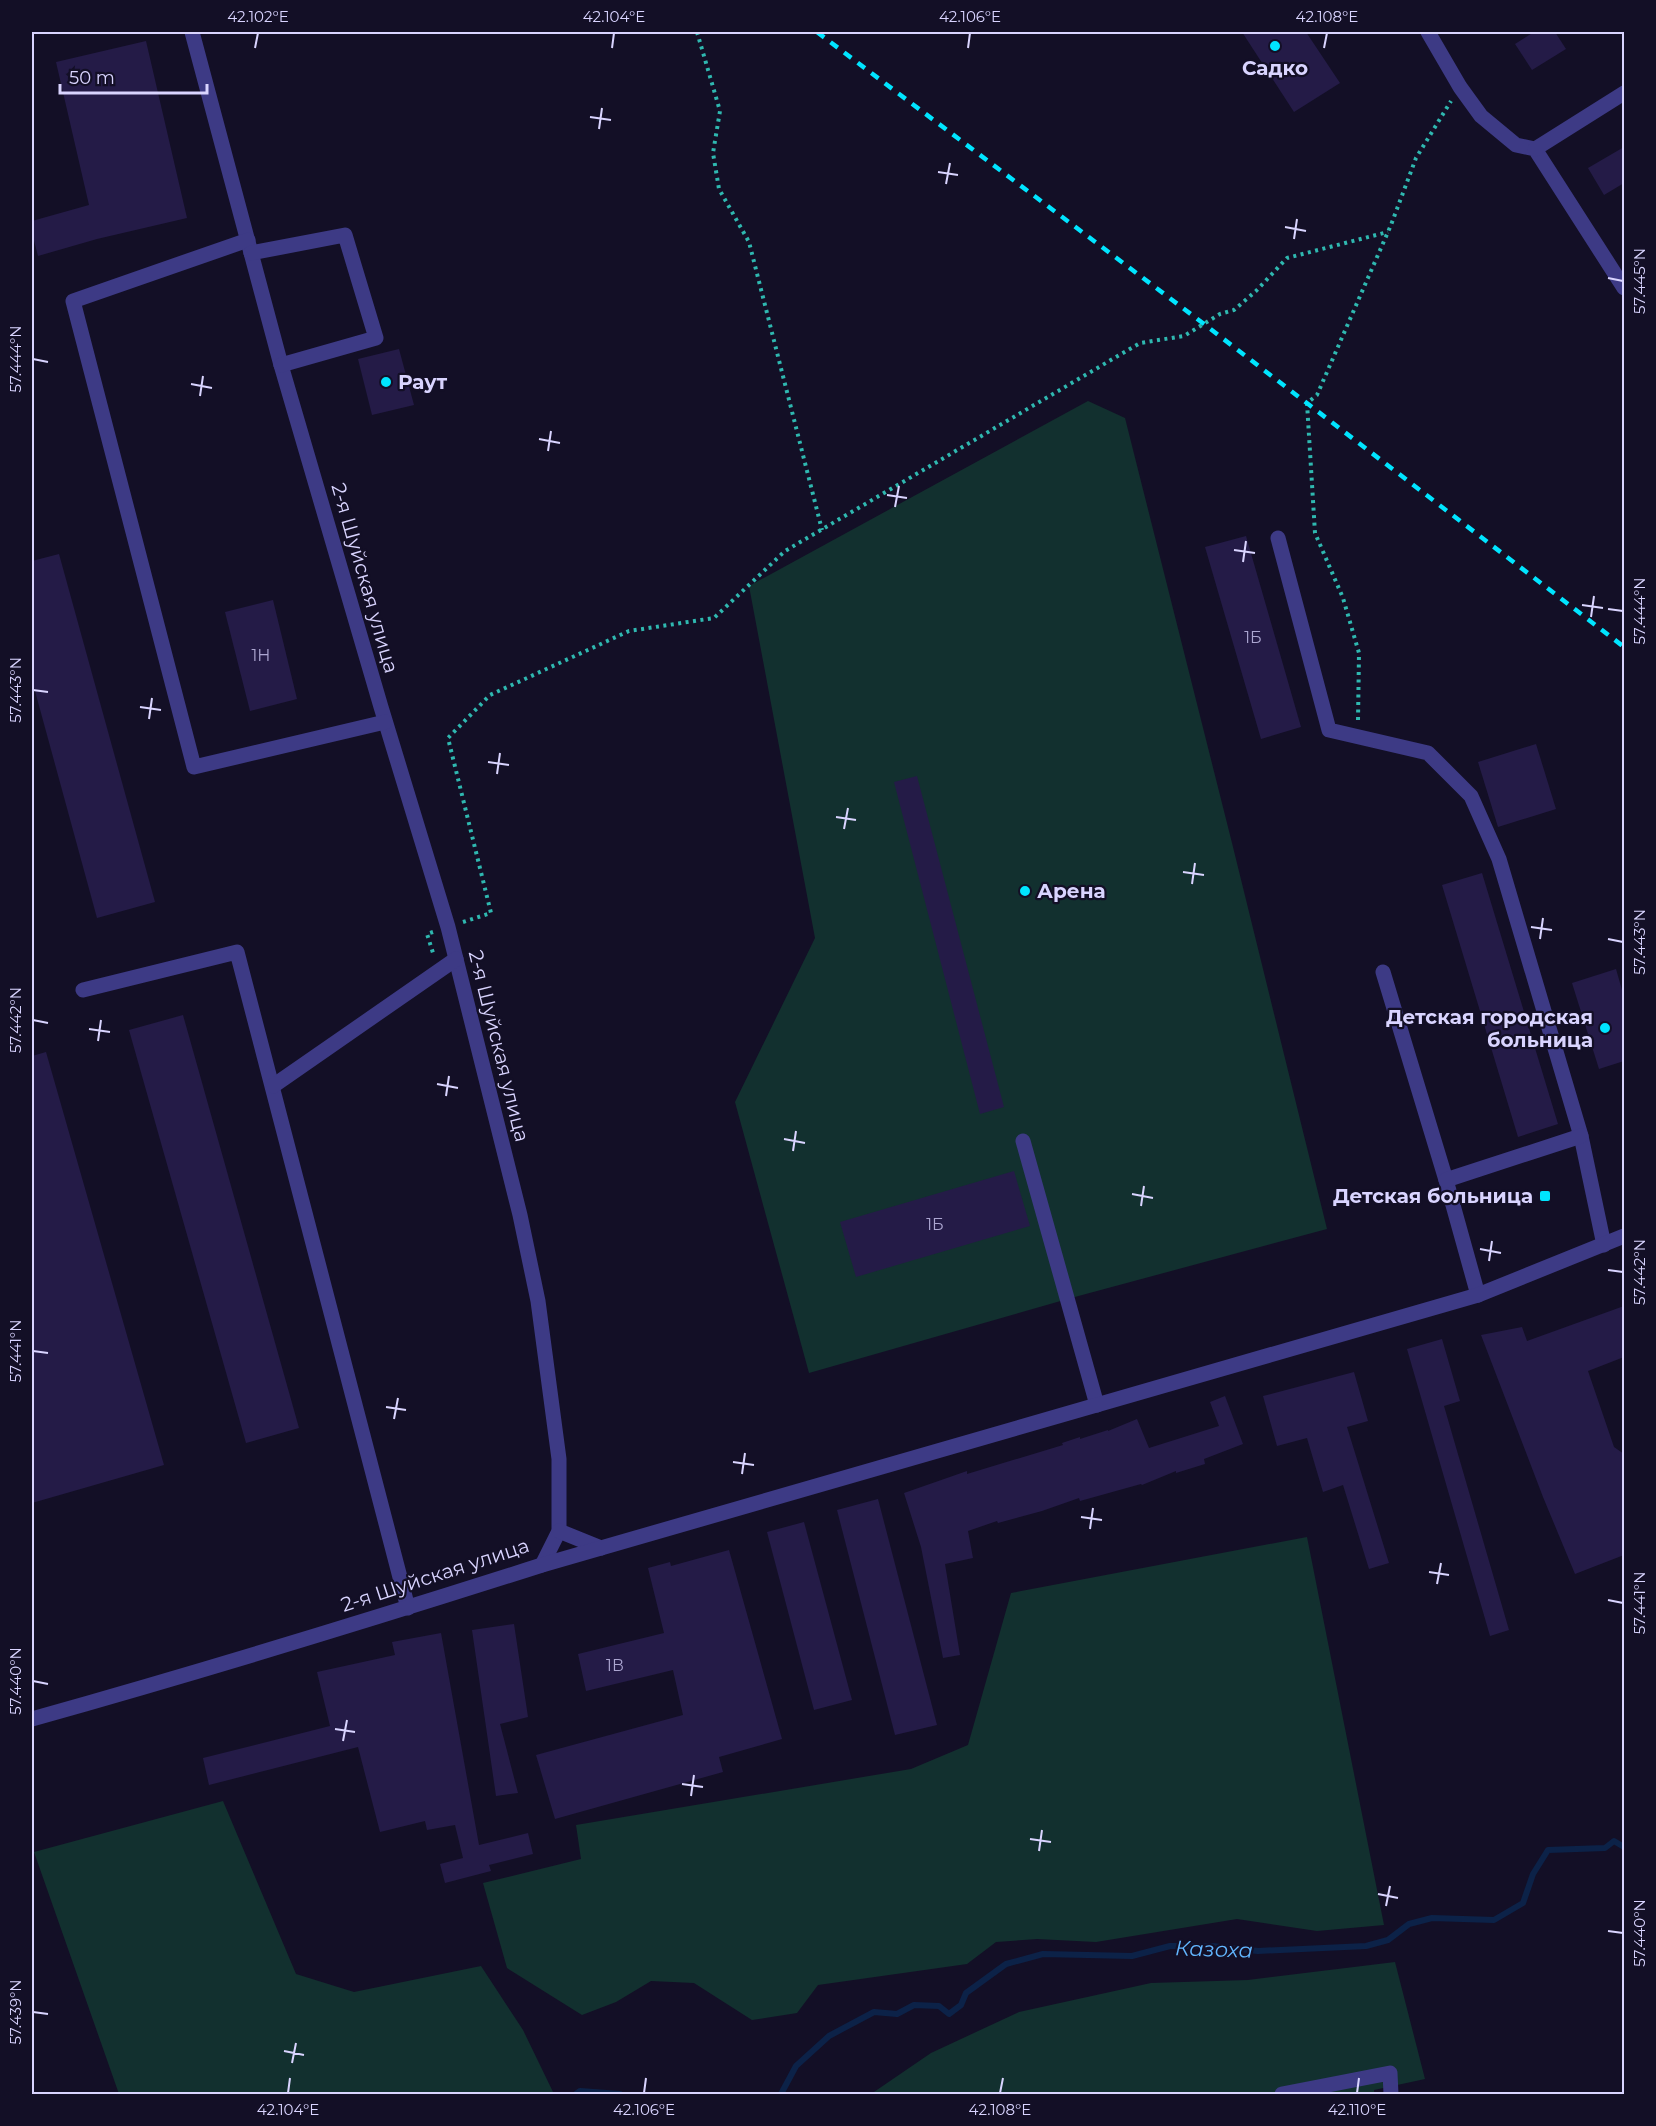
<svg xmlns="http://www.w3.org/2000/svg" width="1656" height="2126" font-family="Montserrat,sans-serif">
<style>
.green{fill:#12302f}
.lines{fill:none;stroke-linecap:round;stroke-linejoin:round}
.stream{stroke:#0c2248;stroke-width:6}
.building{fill:#241b47}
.path{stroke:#2fb8b0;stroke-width:4;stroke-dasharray:3 4.5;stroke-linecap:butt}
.minor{stroke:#3d3a85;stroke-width:15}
.rail{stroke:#00e5ff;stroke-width:4.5;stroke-dasharray:9 8;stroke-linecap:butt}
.ticks{fill:none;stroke:#d9d4ff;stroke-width:2}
.poi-dot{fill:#00e5ff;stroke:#130f26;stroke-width:2}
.labels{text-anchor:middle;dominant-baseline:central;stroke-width:4.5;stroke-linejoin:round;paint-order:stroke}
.number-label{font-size:16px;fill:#aca6d1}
.poi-label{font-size:20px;font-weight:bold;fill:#d9d4ff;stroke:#130f26;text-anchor:start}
.street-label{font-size:20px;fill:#d9d4ff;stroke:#130f26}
.water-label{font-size:21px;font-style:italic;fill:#62b6ff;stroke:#130f26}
.neatline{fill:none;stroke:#d9d4ff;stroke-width:2}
.ticks-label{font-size:15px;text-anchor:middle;fill:#d9d4ff}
</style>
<rect width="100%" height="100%" fill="#130f26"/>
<g class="green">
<polygon points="1088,401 1125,418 1232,843 1327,1229 1071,1298 809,1373 735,1102 815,938 749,586"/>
<polygon points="1307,1537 1384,1925 1317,1931 1237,1919 1096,1942 1037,1939 996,1942 967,1964 818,1985 797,2013 752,2020 694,1983 651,1981 616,2002 582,2015 507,1968 483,1883 581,1859 576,1825 911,1769 968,1745 1011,1593"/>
<polygon points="223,1801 296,1974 354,1992 481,1966 523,2030 554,2094 119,2094 34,1852"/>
<polygon points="1395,1962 1425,2079 1374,2090 1374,2094 871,2094 931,2053 1019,2012 1151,1983 1248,1980"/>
</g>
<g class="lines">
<g class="stream">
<polyline points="576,2094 580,2091 620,2094"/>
<polyline points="781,2094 796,2066 829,2036 874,2012 897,2014 914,2005 939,2006 949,2014 961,2005 966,1993 1006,1964 1043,1954 1132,1956 1170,1946 1212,1946 1258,1951 1366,1946 1388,1940 1409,1924 1432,1918 1494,1920 1523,1903 1533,1874 1548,1850 1605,1848 1614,1841 1624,1847"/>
</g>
</g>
<g class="building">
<polygon points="1242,32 1306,32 1340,83 1294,112"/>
<polygon points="1534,32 1555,32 1566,49 1532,70 1515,44"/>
<polygon points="146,41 187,218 97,239 38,256 32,233 32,221 89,205 56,62"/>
<polygon points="1624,147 1624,183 1604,195 1588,168"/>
<polygon points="399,349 414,405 372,415 358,359"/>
<polygon points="1246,536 1301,727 1261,739 1205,547"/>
<polygon points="59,554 155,902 97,918 32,680 32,561"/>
<polygon points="273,600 297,699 250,711 225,612"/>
<polygon points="1536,744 1556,809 1498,827 1478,762"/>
<polygon points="917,776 1004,1107 980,1114 894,782"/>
<polygon points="1482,873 1558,1124 1518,1137 1442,885"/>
<polygon points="1616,969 1624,997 1624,1061 1599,1069 1572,983"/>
<polygon points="183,1015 299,1428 246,1443 129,1030"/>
<polygon points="46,1052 164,1465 32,1503 32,1056"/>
<polygon points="1014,1171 1030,1226 856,1277 840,1222"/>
<polygon points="1624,1306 1624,1357 1588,1371 1614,1447 1624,1454 1624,1555 1575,1574 1543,1497 1481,1335 1522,1327 1527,1341"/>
<polygon points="1442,1339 1460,1401 1444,1406 1509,1630 1490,1636 1407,1349"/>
<polygon points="1354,1372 1368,1421 1347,1427 1389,1563 1369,1569 1343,1485 1323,1492 1307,1438 1277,1446 1263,1396"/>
<polygon points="1225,1396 1243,1444 1204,1459 1205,1464 1176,1473 1176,1471 1142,1485 1141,1484 1080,1501 1079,1498 1042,1511 998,1523 997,1521 968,1531 973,1558 945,1564 960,1655 943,1658 921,1547 904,1493 967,1471 967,1474 1063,1445 1062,1443 1080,1437 1080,1439 1108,1430 1108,1431 1137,1419 1149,1448 1219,1426 1210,1402"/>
<polygon points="878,1499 937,1725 895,1735 837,1510"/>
<polygon points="804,1522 852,1700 814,1710 767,1532"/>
<polygon points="729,1550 782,1739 719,1757 723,1772 555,1819 536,1755 683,1715 673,1670 586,1691 578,1654 664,1633 648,1568 670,1562 671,1566"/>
<polygon points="514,1624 528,1717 500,1724 518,1793 496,1796 472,1630"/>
<polygon points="441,1633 479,1845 528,1833 533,1854 489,1865 491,1871 445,1883 440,1864 463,1858 455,1825 427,1830 425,1821 380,1832 358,1747 209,1785 203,1758 330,1726 317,1672 395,1655 392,1642"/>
</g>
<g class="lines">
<g class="path">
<polyline points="697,32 720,111 713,153 719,189 749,242 822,530"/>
<polyline points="1358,720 1359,653 1343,598 1315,533 1307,403 1317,395 1391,225 1416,158 1451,101"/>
<polyline points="463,922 491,913 448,738 490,695 629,631 714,618 785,551 1140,343 1184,336 1220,314 1234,310 1256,291 1287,258 1388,232"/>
<polyline points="433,932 427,934 434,956"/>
</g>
<g class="minor">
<polyline points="192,32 281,365 381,707 448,927 520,1215 538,1301 559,1459 559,1531 542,1565"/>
<polyline points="1428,32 1460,87 1481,116 1516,145 1535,149 1624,288"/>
<polyline points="1535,149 1624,93"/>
<polyline points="248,240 73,301 194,767 385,722"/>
<polyline points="251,253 345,235 376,338 281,365"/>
<polyline points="1278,538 1329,730 1428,753 1471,796 1499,859 1581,1136 1604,1245"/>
<polyline points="1383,972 1446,1180 1478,1295"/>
<polyline points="83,990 237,952 408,1608"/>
<polyline points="273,1086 456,959"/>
<polyline points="1023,1141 1097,1405"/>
<polyline points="1446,1180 1581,1136"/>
<polyline points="559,1531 601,1548"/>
<path d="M32,1719C203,1671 373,1619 542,1565L1478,1295L1624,1236"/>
<polyline points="1282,2094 1390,2073 1391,2094"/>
</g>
<polyline class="rail" points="817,32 1204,324 1624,647"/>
</g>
<path class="ticks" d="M255,48L258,33M612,48L614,33M968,48L970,33M1324,48L1327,33M590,117L611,120M599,129L602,108M938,172L958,175M946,184L950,163M1285,227L1306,231M1294,239L1297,219M1608,278L1623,281M33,359L48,362M191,384L212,388M200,396L203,376M539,439L560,443M548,451L551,431M887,495L907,498M895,507L899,486M1234,550L1255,553M1243,562L1246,541M1582,605L1603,608M1608,609L1623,611M1591,617L1594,596M33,690L48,692M140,707L161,710M149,719L152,698M488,762L509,765M497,774L500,753M836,817L856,820M844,829L848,808M1183,872L1204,875M1192,884L1195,863M1531,927L1552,930M1540,939L1543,918M1608,939L1623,942M33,1020L48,1023M89,1029L110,1032M98,1041L101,1020M437,1084L458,1088M446,1096L449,1076M784,1139L805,1143M793,1151L796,1131M1132,1194L1153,1198M1141,1206L1144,1186M1480,1249L1501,1253M1489,1261L1492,1241M1608,1270L1623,1272M33,1351L48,1353M386,1407L406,1410M394,1419L398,1398M733,1462L754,1465M742,1474L745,1453M1081,1517L1102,1520M1090,1529L1093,1508M1429,1572L1449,1575M1437,1584L1441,1563M1608,1600L1623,1603M33,1681L48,1684M335,1729L355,1732M343,1741L347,1720M682,1784L703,1787M691,1796L694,1775M1030,1839L1051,1842M1039,1851L1042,1830M1378,1894L1398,1898M1386,1906L1390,1886M1608,1931L1623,1933M33,2012L48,2014M284,2051L304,2055M292,2063L296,2043M288,2093L290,2078M644,2093L646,2078M1000,2093L1003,2078M1357,2093L1359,2078"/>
<g class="poi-dot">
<circle cx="1275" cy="46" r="6"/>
<circle cx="386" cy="382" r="6"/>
<circle cx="1025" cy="891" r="6"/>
<circle cx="1605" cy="1028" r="6"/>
<rect x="1539" y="1190" width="12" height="12" rx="3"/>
</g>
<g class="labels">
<g class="number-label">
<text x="1253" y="637">1Б</text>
<text x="261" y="655">1Н</text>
<text x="935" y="1224">1Б</text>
<text x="615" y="1665">1В</text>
</g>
<g class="poi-label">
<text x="1275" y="68" text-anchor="middle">Садко</text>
<text x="398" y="382">Раут</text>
<text x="1037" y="891">Арена</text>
<text x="1593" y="1017" text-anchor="end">Детская городская<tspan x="1593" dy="23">больница</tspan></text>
<text x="1533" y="1196" text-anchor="end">Детская больница</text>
</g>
<g class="street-label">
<text transform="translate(365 578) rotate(74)">2-я Шуйская улица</text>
<text transform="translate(499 1046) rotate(76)">2-я Шуйская улица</text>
<text transform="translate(435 1575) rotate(-18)">2-я Шуйская улица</text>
</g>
<g class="water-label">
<text transform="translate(1214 1949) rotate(2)">Казоха</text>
</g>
</g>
<rect width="1656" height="2126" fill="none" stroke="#130f26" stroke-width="66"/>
<path d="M60 84v9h147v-9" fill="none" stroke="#d9d4ff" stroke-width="3"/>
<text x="69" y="84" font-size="18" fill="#d9d4ff" stroke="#130f26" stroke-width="4.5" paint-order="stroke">50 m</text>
<rect x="33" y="33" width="1590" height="2060" class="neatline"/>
<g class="ticks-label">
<text x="258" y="22">42.102°E</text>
<text x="614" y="22">42.104°E</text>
<text x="970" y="22">42.106°E</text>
<text x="1327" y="22">42.108°E</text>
<text transform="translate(1640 281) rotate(-90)" y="5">57.445°N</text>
<text transform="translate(16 359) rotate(-90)" y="5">57.444°N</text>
<text transform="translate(1640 611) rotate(-90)" y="5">57.444°N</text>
<text transform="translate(16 690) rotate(-90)" y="5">57.443°N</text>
<text transform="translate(1640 942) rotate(-90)" y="5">57.443°N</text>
<text transform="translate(16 1020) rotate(-90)" y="5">57.442°N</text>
<text transform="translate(1640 1272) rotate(-90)" y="5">57.442°N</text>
<text transform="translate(16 1351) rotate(-90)" y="5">57.441°N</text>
<text transform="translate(1640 1603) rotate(-90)" y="5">57.441°N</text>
<text transform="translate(16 1681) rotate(-90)" y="5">57.440°N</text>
<text transform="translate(1640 1933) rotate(-90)" y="5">57.440°N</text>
<text transform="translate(16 2012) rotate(-90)" y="5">57.439°N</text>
<text x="288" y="2115">42.104°E</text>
<text x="644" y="2115">42.106°E</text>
<text x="1000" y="2115">42.108°E</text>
<text x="1357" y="2115">42.110°E</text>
</g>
</svg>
